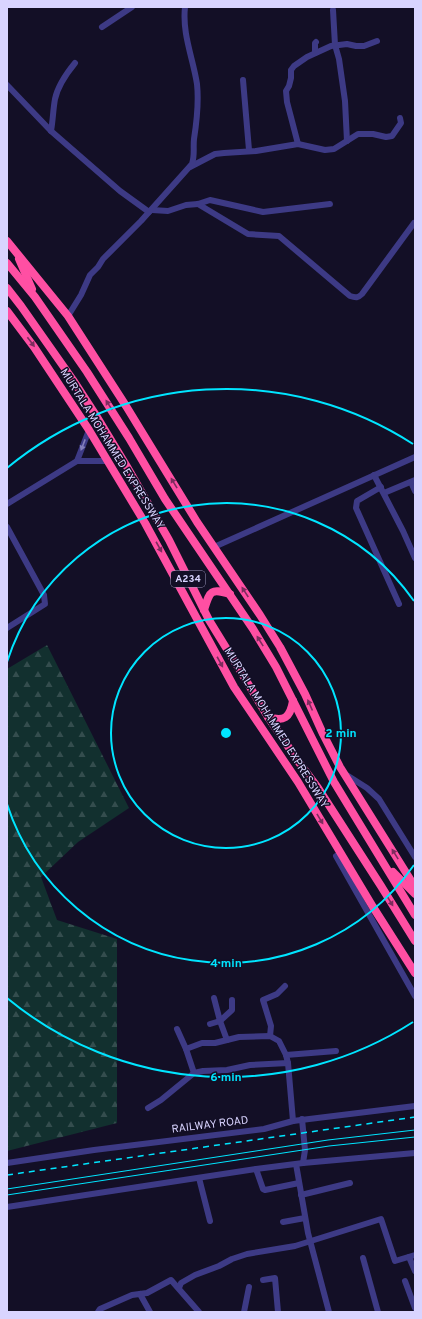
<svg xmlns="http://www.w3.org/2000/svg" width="422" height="1319" font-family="Overpass,sans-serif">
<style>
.forest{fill:url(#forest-firs)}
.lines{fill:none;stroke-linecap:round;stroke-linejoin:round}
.minor{stroke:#3d3a85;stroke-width:6}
.highway{stroke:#ff4fa3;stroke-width:8}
.tram{stroke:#00e5ff;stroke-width:1}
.rail{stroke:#00e5ff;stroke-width:1.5;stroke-dasharray:6 5;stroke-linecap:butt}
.oneway{fill:#7d2c5e}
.oneway2{fill:#837fbc}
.ring{fill:none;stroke:#00e5ff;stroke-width:2}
.labels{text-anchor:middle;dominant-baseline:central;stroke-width:3;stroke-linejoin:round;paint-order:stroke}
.shield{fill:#130f26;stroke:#9e99be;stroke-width:1}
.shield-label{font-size:10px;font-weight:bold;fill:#d9d4ff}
.street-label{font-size:11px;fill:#d9d4ff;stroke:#130f26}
.centre{fill:#00e5ff;stroke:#130f26;stroke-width:2}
.ring-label{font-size:12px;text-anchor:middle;font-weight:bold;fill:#00e5ff;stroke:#130f26;stroke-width:3;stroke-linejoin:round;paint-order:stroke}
</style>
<defs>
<pattern id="forest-firs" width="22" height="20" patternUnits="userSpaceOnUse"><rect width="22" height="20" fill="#12302f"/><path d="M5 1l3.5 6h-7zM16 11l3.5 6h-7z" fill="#344d4e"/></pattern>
</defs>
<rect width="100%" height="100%" fill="#130f26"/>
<polygon class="forest" points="47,645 129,808 78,842 41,877 57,920 117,939 117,1123 7,1151 7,669"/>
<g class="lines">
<g class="minor">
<polyline points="333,10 335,45 339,59 345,101 347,141"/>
<polyline points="102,27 132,7"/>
<polyline points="315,53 315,43 316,42"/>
<polyline points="243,80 249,150"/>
<polyline points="7,85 51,131 120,191 149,212"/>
<path d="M51,131C53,120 53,110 55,99C58,85 66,74 75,63"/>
<polyline points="298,144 287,102 286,91 289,86 291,78 291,70 294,66 307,57 331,46 347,44 356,46 364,46 377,41"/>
<polyline points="190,167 215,154 224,153 256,151 298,144 325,150 334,149 358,134 373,134 386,137 392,136 401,123 400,118"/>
<path d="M198,204L248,234L279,236L350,296C356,298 358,298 362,294L414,223"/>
<polyline points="152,210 168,211 186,205 198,204 210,200 263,212 330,204"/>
<path d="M68,316L81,295L90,275L98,267L103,259L141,221L192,164C195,155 193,148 194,139C197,120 199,103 197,84C193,58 182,34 185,7"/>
<polyline points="77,461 89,430"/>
<polyline points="374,475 403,531 415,558"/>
<polyline points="411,482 415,491"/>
<polyline points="381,487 357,501 356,508 399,604"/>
<polyline points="384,493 415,480"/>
<polyline points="7,504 77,461 108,461"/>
<polyline points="7,527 44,595 45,604 7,628"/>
<polyline points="214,547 415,457"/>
<polyline points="345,774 367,788 379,799 415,857"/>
<polyline points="341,853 336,856 415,996"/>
<polyline points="214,998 220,1021 232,1010 232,1000"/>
<polyline points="210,1024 220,1021 227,1040"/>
<polyline points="177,1029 186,1049"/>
<polyline points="270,1036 271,1026 263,1000 277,994 285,986"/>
<polyline points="286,1055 336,1051"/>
<polyline points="194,1073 186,1049 202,1043 215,1043 239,1037 270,1036 279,1041 286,1055 288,1063"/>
<polyline points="148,1108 161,1100 194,1073 203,1071 227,1070 250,1065 288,1063 293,1121"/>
<polyline points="302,1119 305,1150 303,1163"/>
<polyline points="7,1163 94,1150 264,1129 293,1121 415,1106"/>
<polyline points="296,1164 308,1233 329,1312"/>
<polyline points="256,1169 263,1189 265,1190 299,1183"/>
<polyline points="199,1178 210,1221"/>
<polyline points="301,1195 350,1183"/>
<polyline points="7,1207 256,1169 303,1163 415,1153"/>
<polyline points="283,1222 305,1218"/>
<polyline points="409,1257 415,1271"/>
<polyline points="363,1258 378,1312"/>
<polyline points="263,1280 275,1278 278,1312"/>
<polyline points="405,1281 415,1308"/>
<polyline points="179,1288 181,1283 195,1275 219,1266 232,1259 247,1254 295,1246 381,1219 395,1261 415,1255"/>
<polyline points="140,1294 150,1312"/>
<polyline points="98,1312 100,1309 132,1295 147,1293 171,1280 199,1312"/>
<polyline points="244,1312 249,1287"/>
</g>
<g class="highway">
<polyline points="7,241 68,316 126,406 197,522 260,615 280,647 305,694 323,734 340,767 415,887"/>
<polyline points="19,259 32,289"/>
<polyline points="7,263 35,297 87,372 129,438 165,499 253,629 276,667 334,782 415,915"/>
<polyline points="7,288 21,306 73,380 97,417 126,465 169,540 209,620 241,672 268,717 298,761 318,788 381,886 415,941"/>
<polyline points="7,311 34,347 89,430 145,523 234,687 298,782 373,907 415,973"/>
<path d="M204,610C210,591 210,588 230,594"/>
<path d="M268,717C284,722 290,718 293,701"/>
<polyline points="393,872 415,894"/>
</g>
<g class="tram">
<polyline points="7,1189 328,1140 415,1130"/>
<polyline points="7,1195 329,1146 415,1137"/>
</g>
<polyline class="rail" points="7,1175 415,1117"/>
</g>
<defs><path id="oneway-solid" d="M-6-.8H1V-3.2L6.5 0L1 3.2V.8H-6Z"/></defs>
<g class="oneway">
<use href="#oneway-solid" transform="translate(31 342) rotate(53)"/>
<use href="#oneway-solid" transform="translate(109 405) rotate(-123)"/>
<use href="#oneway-solid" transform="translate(174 483) rotate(-121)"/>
<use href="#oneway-solid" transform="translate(159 547) rotate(61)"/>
<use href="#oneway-solid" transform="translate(245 592) rotate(-123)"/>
<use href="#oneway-solid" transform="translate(260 641) rotate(-122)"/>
<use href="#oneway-solid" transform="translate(220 662) rotate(61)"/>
<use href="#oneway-solid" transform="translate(310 705) rotate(-114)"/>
<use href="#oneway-solid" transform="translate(320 819) rotate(59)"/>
<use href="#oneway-solid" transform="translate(395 854) rotate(-122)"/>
<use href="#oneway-solid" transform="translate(390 901) rotate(59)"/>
</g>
<use class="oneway2" href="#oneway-solid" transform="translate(83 445) rotate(111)"/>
<g class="ring">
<circle cx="226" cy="733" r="115"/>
<path d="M414 865A230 230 0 0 1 7 804M7 662A230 230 0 0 1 414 601"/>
<path d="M413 1022A344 344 0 0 1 7 998M7 468A344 344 0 0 1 413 444"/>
</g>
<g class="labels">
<rect class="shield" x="171" y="571" width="34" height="16" rx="3"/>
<g class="shield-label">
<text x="188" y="579">A234</text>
</g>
<g class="street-label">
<text transform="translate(112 449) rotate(58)">MURTALA MOHAMMED EXPRESSWAY</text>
<text transform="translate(276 728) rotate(58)">MURTALA MOHAMMED EXPRESSWAY</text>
<text transform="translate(210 1125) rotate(-7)">RAILWAY ROAD</text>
</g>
</g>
<circle cx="226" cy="733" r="6" class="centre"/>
<g class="ring-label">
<text x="341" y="737">2 min</text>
<text x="226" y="967">4 min</text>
<text x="226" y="1081">6 min</text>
</g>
<rect width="422" height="1319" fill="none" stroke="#d9d4ff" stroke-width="16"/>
</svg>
